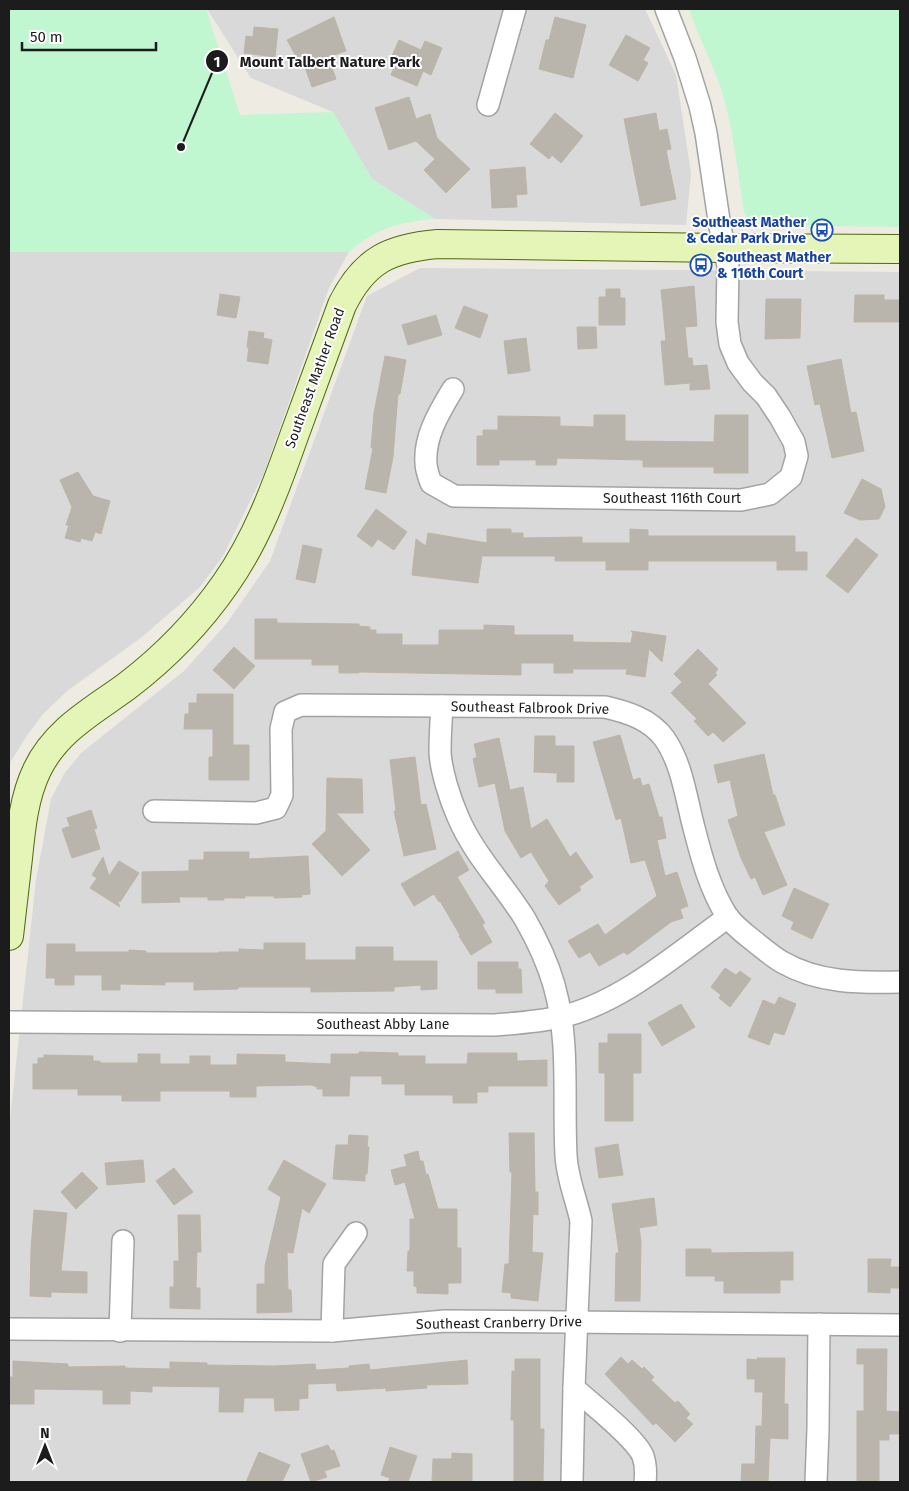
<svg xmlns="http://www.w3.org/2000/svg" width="909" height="1491" font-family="'Fira Sans',sans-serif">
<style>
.residential{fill:#dad9d9}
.park{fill:#c0f6d0}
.building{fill:#b9b4ac;stroke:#bdb5a5}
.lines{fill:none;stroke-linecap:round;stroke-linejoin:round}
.street-casing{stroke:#a3a3a3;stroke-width:24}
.secondary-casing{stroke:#4c6b0a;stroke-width:30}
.street{stroke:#fff;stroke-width:21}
.secondary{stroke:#e5f5b7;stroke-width:28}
.labels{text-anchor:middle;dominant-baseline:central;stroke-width:4;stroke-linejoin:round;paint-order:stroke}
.transit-label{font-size:14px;font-weight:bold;fill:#164399;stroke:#fff;text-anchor:end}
.street-label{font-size:14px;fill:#1c1c1c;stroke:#fff}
.leader{fill:none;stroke:#1c1c1c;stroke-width:2}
.callout-dot{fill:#1c1c1c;stroke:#fff;stroke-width:2}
.mark-label{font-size:15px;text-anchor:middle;font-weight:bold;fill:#fff}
.callout-label{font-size:15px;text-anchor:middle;font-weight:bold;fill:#1c1c1c;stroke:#fff;stroke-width:4;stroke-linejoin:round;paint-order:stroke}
</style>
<rect width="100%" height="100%" fill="#edebe2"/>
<g class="residential">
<polygon points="207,9 645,9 676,75 691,173 686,225 435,219 372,179 333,112 251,78"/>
<polygon points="9,252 349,252 329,288 264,473 223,556 200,587 142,637 67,691 43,714 26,737 11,761 9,769"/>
<polygon points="420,268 900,272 900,1482 9,1482 9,1129 36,880 51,799 64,774 81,753 184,671 227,623 270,561 367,296"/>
</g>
<g class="park">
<path d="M9,9H206L240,115L333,112L372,179L435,219C402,221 374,229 349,252H9Z"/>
<path d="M689,9H900V227L759,225L748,220L744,212C738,174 734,135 724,98C715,67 699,39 689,9Z"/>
</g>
<g class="building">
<polygon points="334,17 346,51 328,57 336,79 312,87 301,56 297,58 287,40"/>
<polygon points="555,17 586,25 573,78 539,69 546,40 549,40"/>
<polygon points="254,27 278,29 275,57 244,53 246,36 253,37"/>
<polygon points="626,35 650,48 643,60 648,63 638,81 609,65"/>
<polygon points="399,40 421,50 425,41 442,48 431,75 423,71 417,86 391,75 397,60 391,58"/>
<polygon points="409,97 416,119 430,114 437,138 470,169 446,193 424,170 435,159 416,141 389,150 375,108"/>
<polygon points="555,113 583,136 561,163 552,155 549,159 530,144"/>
<polygon points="656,113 659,131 667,129 671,149 666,150 676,199 641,206 624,119"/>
<polygon points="525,167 527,194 516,195 517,207 492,208 490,170"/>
<polygon points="694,286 697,326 685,327 688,358 692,358 693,366 707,365 710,389 690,390 690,383 665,385 661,341 666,341 661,290"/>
<polygon points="606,289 620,289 620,298 625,298 625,325 599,325 599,297 606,297"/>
<polygon points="220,294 240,297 236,318 217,315"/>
<polygon points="855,295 884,295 884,300 900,300 900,322 854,322"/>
<polygon points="766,299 801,299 800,338 765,339"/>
<polygon points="464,306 488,315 480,338 455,328"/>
<polygon points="436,315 442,335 408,345 402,325"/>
<polygon points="577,327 596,327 597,348 578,349"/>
<polygon points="249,331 264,333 263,338 272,340 268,364 247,361 249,348 247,347"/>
<polygon points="526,338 530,371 508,374 504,341"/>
<polygon points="385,356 406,360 400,394 398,394 393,457 386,493 365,489 373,448 371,448 374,413"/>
<polygon points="841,359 851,413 856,412 864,451 832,458 820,404 815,405 807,366"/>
<polygon points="594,415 625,415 625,441 714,442 715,415 748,415 748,473 714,473 714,467 643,467 643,460 557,458 556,465 536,465 536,460 499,460 499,465 477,465 477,436 483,436 483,430 498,430 498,416 560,417 560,426 594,427"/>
<polygon points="78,472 93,496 110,501 101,534 95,532 92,541 81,538 80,542 65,538 69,525 66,525 72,507 60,480"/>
<polygon points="862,479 881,489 885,507 879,519 860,520 844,513"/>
<polygon points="376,509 407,532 394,550 378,539 372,547 357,536"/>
<polygon points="487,529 511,529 511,533 523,533 523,538 582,537 582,543 630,543 630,529 648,530 648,536 795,536 795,552 807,552 807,570 777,570 777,561 648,561 648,570 606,570 606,561 555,561 555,556 482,556 478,583 412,575 416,539 426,546 428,533 487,543"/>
<polygon points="856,538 878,555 848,593 826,576"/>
<polygon points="303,545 322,549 315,583 296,579"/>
<polygon points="255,619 277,619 277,623 359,624 359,626 370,627 370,630 376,630 376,634 402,634 402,645 439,645 439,630 484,630 484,625 514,626 514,635 573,635 573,642 631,643 633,632 631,631 666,636 662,662 649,649 645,677 626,674 627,669 573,669 573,673 554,673 554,663 521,663 521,675 359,672 359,673 339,673 339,665 312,665 312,659 255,659"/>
<polygon points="234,647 255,666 234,689 213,670"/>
<polygon points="698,649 718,669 715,673 717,675 708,684 746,723 723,742 713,732 708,736 694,721 697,719 671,693 682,682 674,674"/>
<polygon points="197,694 233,694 233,745 249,745 249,780 209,780 209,757 213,757 213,729 184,729 185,714 189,714 189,703 197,703"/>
<polygon points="620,735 633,780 640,778 642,786 649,784 659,817 662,817 666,838 657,840 665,876 677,872 688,906 680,909 683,918 671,922 627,955 624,952 599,966 590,952 579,958 568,941 598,924 605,935 657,896 645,860 631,863 621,818 616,820 593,742"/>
<polygon points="535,736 555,736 555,746 574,746 574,782 557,782 557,773 534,772"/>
<polygon points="499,738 510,790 523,787 531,829 547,819 570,857 576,852 593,877 579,887 581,890 559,905 545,886 549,881 531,852 521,858 505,831 495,783 479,787 473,759 477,757 474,744"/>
<polygon points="764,754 773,795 775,795 785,825 764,832 787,885 763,895 755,877 751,879 741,858 728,820 738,816 730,780 718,783 714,765"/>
<polygon points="415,757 421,805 426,804 436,849 404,856 394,811 396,811 390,760"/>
<polygon points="327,778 362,779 363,813 336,813 370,850 342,876 312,844 326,831"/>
<polygon points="91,810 97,828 94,829 100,849 72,858 62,829 70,826 67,818"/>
<polygon points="458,851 469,870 457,877 485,923 482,925 492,942 471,955 459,936 460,935 440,901 439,902 434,894 414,906 401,884"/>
<polygon points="204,852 249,852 249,859 308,856 310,894 301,895 302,897 274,898 274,896 245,896 245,898 224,898 224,900 208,900 208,897 179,897 180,902 142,903 142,872 189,871 189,860 204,860"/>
<polygon points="103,857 109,876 119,861 139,873 120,902 117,900 120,907 90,888 97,878 92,875"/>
<polygon points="794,888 829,904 812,939 791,929 794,922 782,916"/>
<polygon points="264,943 305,943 305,960 356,960 356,947 393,947 393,961 437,961 437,989 421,990 421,985 394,987 394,991 311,992 311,987 238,987 238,989 194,990 194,982 165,982 165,985 120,984 120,990 102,990 102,975 74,975 74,985 55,985 55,978 46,978 47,944 75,944 75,952 129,952 129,950 146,951 146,953 219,953 219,952 239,952 239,949 264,950"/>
<polygon points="478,962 518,962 518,969 521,969 522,993 496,993 496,989 478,989"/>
<polygon points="725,968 736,975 740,971 751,979 730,1007 719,998 721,995 711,987"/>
<polygon points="779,997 796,1004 784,1035 774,1032 769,1045 748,1037 763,1000 775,1005"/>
<polygon points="681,1004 695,1027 662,1046 648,1023"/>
<polygon points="608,1034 641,1034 641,1073 633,1073 633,1121 605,1121 605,1073 599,1073 599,1043 608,1043"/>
<polygon points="359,1052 398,1053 398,1056 425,1056 425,1064 467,1064 468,1053 517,1053 517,1061 547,1060 547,1086 488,1086 488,1092 477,1092 477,1103 453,1103 453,1095 405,1095 405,1084 382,1084 382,1076 350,1076 349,1096 323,1096 323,1089 317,1089 317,1087 311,1085 256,1086 256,1097 230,1097 230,1091 160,1091 160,1101 122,1101 122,1095 78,1095 78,1089 33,1089 33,1064 38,1064 38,1058 44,1058 44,1055 93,1056 93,1061 100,1061 100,1063 138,1063 138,1054 160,1054 160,1064 190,1064 190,1056 210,1056 210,1065 237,1065 237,1054 285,1055 285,1062 331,1064 331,1054 359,1054"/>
<polygon points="509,1133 534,1133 535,1192 538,1192 538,1215 533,1214 532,1252 543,1253 538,1301 511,1298 511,1293 502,1292 505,1264 509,1264 512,1172 510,1172"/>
<polygon points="349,1135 368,1136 367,1147 369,1147 367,1174 365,1174 365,1181 333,1179 336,1145 348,1145"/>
<polygon points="618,1144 623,1175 599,1178 595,1148"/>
<polygon points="418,1151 420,1161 423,1161 426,1175 428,1174 438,1209 457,1209 457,1248 461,1248 461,1283 448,1283 448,1294 417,1293 417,1287 414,1286 414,1271 407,1271 408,1251 410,1251 410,1219 415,1219 405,1182 395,1185 391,1170 407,1166 404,1155"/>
<polygon points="143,1160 145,1182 107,1185 105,1163"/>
<polygon points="284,1160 326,1184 309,1213 302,1208 293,1253 287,1252 288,1290 291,1290 292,1312 257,1313 257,1284 265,1284 265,1266 281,1197 268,1189"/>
<polygon points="174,1168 193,1192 174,1205 156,1181"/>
<polygon points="82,1172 98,1188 76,1209 61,1192"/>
<polygon points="654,1198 657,1225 639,1228 641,1241 640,1301 615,1301 616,1253 619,1253 612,1204"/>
<polygon points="34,1210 67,1213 61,1271 87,1272 87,1293 51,1292 51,1297 30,1296 31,1249"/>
<polygon points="178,1215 200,1215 201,1252 197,1252 196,1288 200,1288 200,1309 170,1308 170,1287 174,1287 174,1261 179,1261"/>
<polygon points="686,1249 711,1249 711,1253 793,1252 793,1280 780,1280 780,1293 724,1293 724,1281 715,1281 715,1276 686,1276"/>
<polygon points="868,1259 891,1259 890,1267 900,1267 900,1288 890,1288 890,1293 868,1292"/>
<polygon points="857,1349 887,1349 886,1411 900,1412 900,1434 889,1434 889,1440 879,1440 879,1482 857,1482 857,1411 864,1411 864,1364 857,1364"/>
<polygon points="621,1357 628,1364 632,1360 642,1369 644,1367 654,1377 651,1380 675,1403 678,1401 690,1414 686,1418 693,1424 675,1442 656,1423 653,1425 605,1374"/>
<polygon points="757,1358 785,1358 784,1404 788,1404 788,1439 770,1438 768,1482 741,1482 742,1464 755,1464 756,1426 762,1426 763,1392 755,1392 755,1379 747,1379 747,1359 757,1360"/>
<polygon points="515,1359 540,1359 540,1429 544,1429 543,1482 514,1482 514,1420 511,1420 512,1371 515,1371"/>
<polygon points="467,1360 468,1384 426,1385 427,1388 386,1391 386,1388 337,1391 336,1383 308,1384 308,1398 299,1399 299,1410 275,1411 274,1398 244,1398 243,1412 219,1412 220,1387 152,1386 152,1392 130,1391 130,1404 103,1404 103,1390 34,1389 34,1404 9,1404 9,1377 13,1377 13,1361 68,1364 68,1367 125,1366 125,1368 170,1369 170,1362 207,1363 207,1365 274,1366 315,1364 316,1370 349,1368 349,1366 369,1364 370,1370"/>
<polygon points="328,1445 331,1451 334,1450 340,1466 324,1471 327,1477 311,1482 301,1454"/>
<polygon points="390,1447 417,1456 408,1482 388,1482 390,1478 381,1475"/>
<polygon points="259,1452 290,1465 282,1482 246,1482"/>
<polygon points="452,1453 472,1454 472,1482 432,1482 433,1459 452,1459"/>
</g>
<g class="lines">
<g class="street-casing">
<g id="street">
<polyline points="488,105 515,9"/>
<path d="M453,389C440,411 424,436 426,463C426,470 429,477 431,483L454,496L741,500L770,494L791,477L797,456L794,442L780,417L766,396L752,382L738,363L730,344L727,322L728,266L720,227L706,133L700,106L685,58L666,9"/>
<path d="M442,706C441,721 440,737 440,752C441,771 450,799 458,817C474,855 504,885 525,919C537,940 547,961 554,985C570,1041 563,1097 566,1155C567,1178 576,1198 581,1221L574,1388L572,1482"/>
<path d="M154,811L256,813L276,808L282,795L281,729L285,712L301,705L605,707C627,712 650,719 664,738C682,763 686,798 694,828C702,859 710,889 727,916C734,926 745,934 755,942C764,949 773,957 782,962C818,983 860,983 900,982"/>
<path d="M9,1022L495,1025C517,1023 538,1022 560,1017C620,1004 678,953 728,917"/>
<polyline points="9,1329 332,1331 445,1321 900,1325"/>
<polyline points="120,1331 123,1241"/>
<polyline points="332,1331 334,1264 356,1233"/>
<path d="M574,1388C590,1403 635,1437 643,1456C646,1465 646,1473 645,1482"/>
<polyline points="816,1482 818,1429 819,1324"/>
</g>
</g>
<g class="secondary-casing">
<path id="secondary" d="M9,936C12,910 15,884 18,858C21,828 24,797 37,770C56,730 93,711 127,686C165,657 199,622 226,583C257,539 276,487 294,436C310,392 326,349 342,305C364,260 390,248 438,244L724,248L900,249"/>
</g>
<use href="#street" class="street"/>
<use href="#secondary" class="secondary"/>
</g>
<defs>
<g id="bus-ring" transform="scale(1.125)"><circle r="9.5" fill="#fff" stroke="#1a4fb4" stroke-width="1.5"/><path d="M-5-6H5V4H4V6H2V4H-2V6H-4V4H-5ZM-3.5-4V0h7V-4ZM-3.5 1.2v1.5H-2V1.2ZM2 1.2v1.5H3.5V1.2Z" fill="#1a4fb4"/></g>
</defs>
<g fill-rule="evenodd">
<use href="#bus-ring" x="822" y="230"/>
<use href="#bus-ring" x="701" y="265"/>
</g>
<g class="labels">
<g class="transit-label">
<text x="806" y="222">Southeast Mather<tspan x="806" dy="16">&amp; Cedar Park Drive</tspan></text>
<text x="717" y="257" text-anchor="start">Southeast Mather<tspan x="717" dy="16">&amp; 116th Court</tspan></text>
</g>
<g class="street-label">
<text transform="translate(315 378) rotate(-70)">Southeast Mather Road</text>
<text x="672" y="498">Southeast 116th Court</text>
<text transform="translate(530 708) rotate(1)">Southeast Falbrook Drive</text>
<text x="383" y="1024">Southeast Abby Lane</text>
<text transform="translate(499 1323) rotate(-1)">Southeast Cranberry Drive</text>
</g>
</g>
<path class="leader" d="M181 147L217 61"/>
<g class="callout-dot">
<circle cx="181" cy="147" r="5"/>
<circle cx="217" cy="61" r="12"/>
</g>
<g class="mark-label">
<text x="217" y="67">1</text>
</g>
<g class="callout-label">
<text x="330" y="67">Mount Talbert Nature Park</text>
</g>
<rect width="909" height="1491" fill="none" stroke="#1c1c1c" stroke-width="20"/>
<g transform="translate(45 1446)" stroke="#ffffff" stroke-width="4" paint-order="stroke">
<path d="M0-4L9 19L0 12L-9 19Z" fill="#1c1c1c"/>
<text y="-8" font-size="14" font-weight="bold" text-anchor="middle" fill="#1c1c1c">N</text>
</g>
<path d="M22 42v8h134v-8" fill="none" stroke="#1c1c1c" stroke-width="2.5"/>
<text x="30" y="42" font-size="15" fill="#1c1c1c" stroke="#ffffff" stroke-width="4" paint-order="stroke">50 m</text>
</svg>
